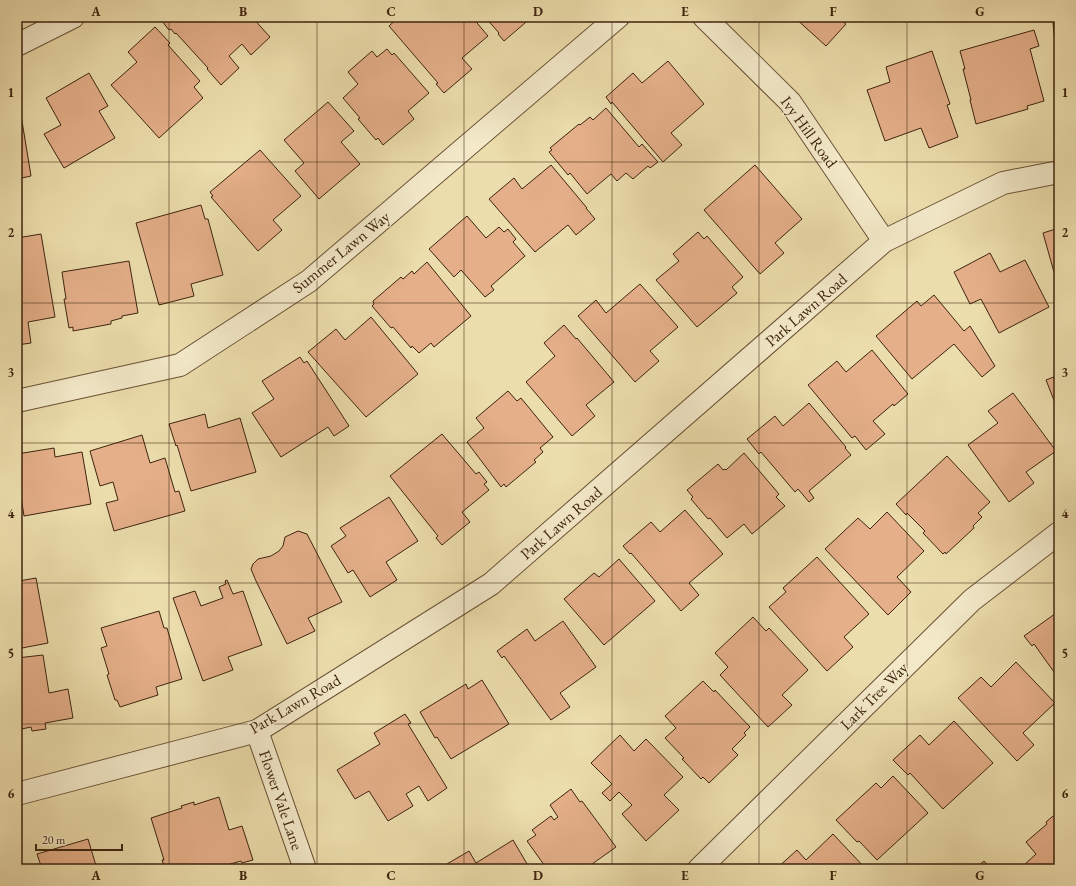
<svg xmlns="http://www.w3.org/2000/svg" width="1076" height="886" font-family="'EB Garamond',serif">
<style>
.building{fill:#e4af89;stroke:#3e240f}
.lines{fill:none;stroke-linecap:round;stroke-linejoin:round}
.street-casing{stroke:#6a5236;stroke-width:24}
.street{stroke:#f3e9c9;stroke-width:22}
.grid{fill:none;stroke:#3e240f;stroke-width:1;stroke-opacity:0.55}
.labels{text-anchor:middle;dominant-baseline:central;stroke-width:3;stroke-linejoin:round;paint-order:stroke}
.street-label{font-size:16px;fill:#3e240f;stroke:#f3e9c9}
.neatline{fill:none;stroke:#3e240f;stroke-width:1.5}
.grid-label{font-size:13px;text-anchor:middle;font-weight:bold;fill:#3e240f}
</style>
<rect width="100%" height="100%" fill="#ecddac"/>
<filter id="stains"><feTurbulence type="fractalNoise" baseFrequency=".005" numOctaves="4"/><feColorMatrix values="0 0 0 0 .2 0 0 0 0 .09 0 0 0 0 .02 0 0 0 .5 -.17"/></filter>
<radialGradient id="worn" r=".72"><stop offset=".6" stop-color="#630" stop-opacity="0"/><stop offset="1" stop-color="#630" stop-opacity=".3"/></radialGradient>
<g class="building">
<polygon points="166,17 252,17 270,37 251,55 242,44 229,56 239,68 221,85 207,69 208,68 176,33 175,34 171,29 169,30 162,21"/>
<polygon points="399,17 472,17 488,36 462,58 472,69 444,93 436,84 438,83 389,26"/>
<polygon points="485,17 532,17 504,41 498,34 499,33"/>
<polygon points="794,17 841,17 840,19 846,24 826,46"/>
<polygon points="1059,22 1059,82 1053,23"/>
<polygon points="155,27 170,43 168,45 200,81 194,87 203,98 159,138 111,85 137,62 128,52"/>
<polygon points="1034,30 1039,46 1030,49 1044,101 1027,106 1028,109 976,124 970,100 971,100 963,69 965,69 960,51"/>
<polygon points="387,49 392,55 394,53 429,93 408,111 414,119 383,145 378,138 376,140 358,119 360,118 343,98 358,84 348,72 372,51 377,57"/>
<polygon points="932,51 950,104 947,105 958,137 929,148 921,128 885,141 867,90 890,82 886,67"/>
<polygon points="668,61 704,104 671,133 682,145 663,162 612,102 611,104 606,97 633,73 642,83"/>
<polygon points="89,73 108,106 99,111 115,138 64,168 44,134 61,125 46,98"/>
<polygon points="328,102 354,131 341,142 360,164 319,199 295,171 304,163 284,140"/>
<polygon points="606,108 639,147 642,144 658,162 650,168 648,166 633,179 626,173 617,181 611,174 587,194 570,173 568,175 549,152 552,150 550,148 579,124 580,125 590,117 593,120"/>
<polygon points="21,115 31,176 17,179 17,116"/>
<polygon points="260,150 301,196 273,220 282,230 258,251 211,197 213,196 210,192"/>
<polygon points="551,165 587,208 586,208 595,219 576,235 568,225 535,252 489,199 514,178 522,189"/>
<polygon points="755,165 802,219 775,243 784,253 760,274 704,210"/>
<polygon points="201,205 205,219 208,219 223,275 191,284 194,296 159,305 136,223"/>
<polygon points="467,216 486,238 499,227 504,232 508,229 516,239 513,242 525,256 491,286 494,290 485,297 461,270 454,277 429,249"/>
<polygon points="1059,228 1059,290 1043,233"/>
<polygon points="698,232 704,239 707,236 743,277 732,287 737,293 697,327 656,280 679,261 673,254"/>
<polygon points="41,234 55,317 28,322 31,343 17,345 17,269 18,269 17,261 17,238"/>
<polygon points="990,253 1000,272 1025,260 1049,307 999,333 981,299 970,304 954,272"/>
<polygon points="129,261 138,313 122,316 122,318 111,321 111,324 73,331 73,327 69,328 64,299 66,299 62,272"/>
<polygon points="427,262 471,316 434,347 431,343 419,353 412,346 411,348 393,327 391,328 372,306 374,304 373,301 401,277 403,279 412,271 414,274"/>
<polygon points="640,284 678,327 650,351 659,361 635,382 578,316 596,300 606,313"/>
<polygon points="934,295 964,331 970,326 995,366 982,377 954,344 912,379 876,336 917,301 921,306"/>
<polygon points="371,317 418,374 366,417 308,352 336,329 345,340"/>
<polygon points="564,325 576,339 577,338 614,382 586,405 595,416 572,436 526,382 555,356 544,343"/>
<polygon points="872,350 908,394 894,406 893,404 873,421 885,434 866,450 855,436 852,438 808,385 837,361 846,372"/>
<polygon points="300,357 304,363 307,361 349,426 334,436 328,427 281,457 252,413 274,399 262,381"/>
<polygon points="1059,375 1059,413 1046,380"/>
<polygon points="508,391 517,401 521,398 553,437 540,448 543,452 534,460 536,462 506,487 504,484 501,487 467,442 484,428 476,418"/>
<polygon points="1013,393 1056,451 1026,472 1034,483 1009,502 968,445 998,423 988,411"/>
<polygon points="809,403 846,447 845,448 851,455 809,491 814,498 809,502 798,489 795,492 761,452 759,454 747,439 775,416 783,426"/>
<polygon points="205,414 208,428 240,418 256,472 191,491 177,445 176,446 169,424"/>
<polygon points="442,434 476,474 479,472 487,482 484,484 489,490 462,512 470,522 442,545 436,538 438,536 390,476"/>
<polygon points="142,435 150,463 165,458 175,492 179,491 185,511 114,531 106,503 118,500 113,482 100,486 90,451"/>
<polygon points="54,448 55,457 82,452 91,504 24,516 20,490 17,491 17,454"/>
<polygon points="744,453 779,494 776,497 785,506 752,534 744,524 727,538 710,518 708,519 691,499 693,497 687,490 718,464 723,470 725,469 726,470"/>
<polygon points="947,456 990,502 978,513 982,517 973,526 974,528 946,554 945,552 943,554 923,533 925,531 907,513 906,515 896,504"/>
<polygon points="389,497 418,541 386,562 397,580 370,597 353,570 348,573 331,546 346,536 340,528"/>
<polygon points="685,510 723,554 689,583 699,595 681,611 631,553 630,554 623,546 651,522 660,532"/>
<polygon points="887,512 924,551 897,577 911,592 888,615 825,549 858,518 870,529"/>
<polygon points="298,531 307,534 342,602 308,618 315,631 287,644 256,581 251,569 253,564 258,559 271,556 279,551 283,546 285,537"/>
<polygon points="817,557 869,614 844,637 853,647 827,671 769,607 786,592 783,588"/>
<polygon points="619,559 655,601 604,645 564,599 594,573 599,577"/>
<polygon points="36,578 48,643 17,649 17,580 19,580 19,581"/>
<polygon points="227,580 233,594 243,591 262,645 228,657 233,670 203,681 173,598 195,591 201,606 223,598 219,587 226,584 225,581"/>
<polygon points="159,611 164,628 167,628 182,679 156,687 158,695 120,707 117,700 115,700 107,675 109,674 101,648 107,646 101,628"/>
<polygon points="1059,611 1059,679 1034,644 1032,646 1024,636"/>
<polygon points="753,617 766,631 769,628 808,670 782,695 792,705 768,727 720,675 728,667 715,653"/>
<polygon points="563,621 596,667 560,693 570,707 551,720 504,656 502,658 497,651 527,629 535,641"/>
<polygon points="43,655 49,693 68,689 73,718 45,723 46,729 32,731 31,727 17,730 17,658"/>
<polygon points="1016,662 1055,703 1023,733 1034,745 1017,761 958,698 981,677 991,687"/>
<polygon points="482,680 509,724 451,759 437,737 435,738 420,712 466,684 468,689"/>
<polygon points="703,681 714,692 715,690 750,727 744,733 746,735 732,749 738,755 709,783 703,777 701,779 682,759 684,758 665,738 676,728 665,716"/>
<polygon points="405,714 411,723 408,724 447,788 428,801 419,786 406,794 413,806 388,821 369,791 355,799 337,770 380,744 374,733"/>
<polygon points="954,721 993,763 943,809 910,773 908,775 893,760 920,735 929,745"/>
<polygon points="620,735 634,751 646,739 683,777 664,795 679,810 646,841 622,814 632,805 619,792 610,801 602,793 612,784 591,763"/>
<polygon points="893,776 928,813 877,860 859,841 857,842 836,820 876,783 881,788"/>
<polygon points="571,789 580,802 582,801 616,847 588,867 590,869 547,869 527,841 536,835 532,830 551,816 554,820 558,817 550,805"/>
<polygon points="219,797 229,830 242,826 253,860 242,863 241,861 213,869 165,869 162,860 164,860 151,818 182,808 181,806 194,802 194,805"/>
<polygon points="1058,812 1059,813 1059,869 1025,869 1023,866 1036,854 1026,842 1047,824 1046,822"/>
<polygon points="833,834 866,869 776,869 797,850 806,860"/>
<polygon points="88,839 97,869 42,869 37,854"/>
<polygon points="513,840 530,869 450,869 447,864 469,851 476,863"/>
<polygon points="984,861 991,869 975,869"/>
</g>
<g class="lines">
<g class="street-casing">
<g id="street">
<polyline points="704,17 790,102 884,241"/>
<polyline points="17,45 73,17"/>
<polyline points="17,401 180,365 309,281 618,17"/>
<polyline points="257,731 305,869"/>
<polyline points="17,794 257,731 491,584 884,241 1003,183 1059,172"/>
<polyline points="699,869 972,600 1059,533"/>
</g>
</g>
<use href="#street" class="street"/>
</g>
<path class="grid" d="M169,17V869M317,17V869M464,17V869M612,17V869M759,17V869M907,17V869M17,162H1059M17,303H1059M17,443H1059M17,583H1059M17,724H1059"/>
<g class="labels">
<g class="street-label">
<text transform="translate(809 132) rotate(54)">Ivy Hill Road</text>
<text transform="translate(341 252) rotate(-39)">Summer Lawn Way</text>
<text transform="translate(806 310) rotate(-41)">Park Lawn Road</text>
<text transform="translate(561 523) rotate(-41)">Park Lawn Road</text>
<text transform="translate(874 696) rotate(-45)">Lark Tree Way</text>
<text transform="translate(295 704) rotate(-30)">Park Lawn Road</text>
<text transform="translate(281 800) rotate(71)">Flower Vale Lane</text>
</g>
</g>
<rect width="1076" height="886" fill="none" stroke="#ecddac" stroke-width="44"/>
<path d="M36 844v6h86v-6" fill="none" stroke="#3e240f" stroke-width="2"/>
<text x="42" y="844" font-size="12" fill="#3e240f" stroke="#f3e9c9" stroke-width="3" paint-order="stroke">20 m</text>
<rect x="22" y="22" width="1032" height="842" class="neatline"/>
<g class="grid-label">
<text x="96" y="16">A</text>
<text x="243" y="16">B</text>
<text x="391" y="16">C</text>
<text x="538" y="16">D</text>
<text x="685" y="16">E</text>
<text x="833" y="16">F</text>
<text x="980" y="16">G</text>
<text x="11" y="97">1</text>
<text x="1065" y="97">1</text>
<text x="11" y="237">2</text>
<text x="1065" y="237">2</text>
<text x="11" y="377">3</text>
<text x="1065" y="377">3</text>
<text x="11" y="518">4</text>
<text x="1065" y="518">4</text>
<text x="11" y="658">5</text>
<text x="1065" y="658">5</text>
<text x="11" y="798">6</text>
<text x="1065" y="798">6</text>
<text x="96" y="880">A</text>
<text x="243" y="880">B</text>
<text x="391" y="880">C</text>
<text x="538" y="880">D</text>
<text x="685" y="880">E</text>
<text x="833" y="880">F</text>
<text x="980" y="880">G</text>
</g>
<rect width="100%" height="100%" filter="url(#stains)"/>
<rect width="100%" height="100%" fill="url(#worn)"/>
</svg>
